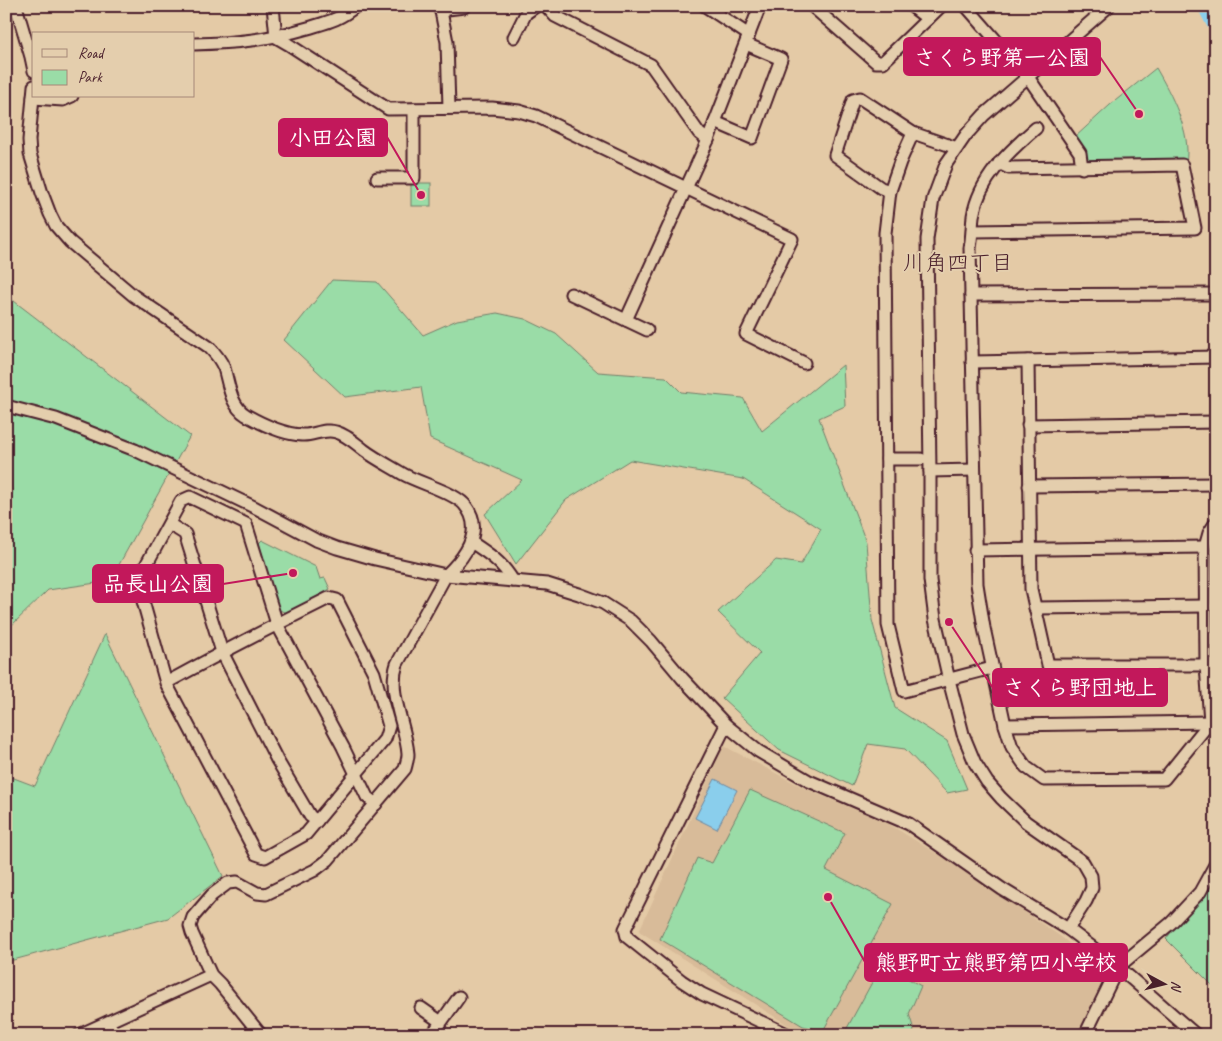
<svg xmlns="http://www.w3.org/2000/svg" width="1222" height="1041" font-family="Caveat,'Klee One',sans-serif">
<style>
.built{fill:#d8bb99}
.green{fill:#9adca7;stroke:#727e69}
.water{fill:#8aceec;stroke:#70889f}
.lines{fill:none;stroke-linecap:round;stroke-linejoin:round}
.river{stroke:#8aceec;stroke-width:21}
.minor-casing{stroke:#4a1f2b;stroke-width:15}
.minor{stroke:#e4cead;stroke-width:11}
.labels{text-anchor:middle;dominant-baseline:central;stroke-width:4;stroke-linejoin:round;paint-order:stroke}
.neighbourhood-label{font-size:22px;fill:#4a1f2b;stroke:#e4cead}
.leader{fill:none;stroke:#c2185b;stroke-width:2}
.callout-dot{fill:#c2185b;stroke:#e4cead;stroke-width:2}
.callout{fill:#c2185b;stroke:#c2185b;stroke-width:2}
.callout-label{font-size:22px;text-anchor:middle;font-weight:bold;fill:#fff}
</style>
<rect width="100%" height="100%" fill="#e4caa6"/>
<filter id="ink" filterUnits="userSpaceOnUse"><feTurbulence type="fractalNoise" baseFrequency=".02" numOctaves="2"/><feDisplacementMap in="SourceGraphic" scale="10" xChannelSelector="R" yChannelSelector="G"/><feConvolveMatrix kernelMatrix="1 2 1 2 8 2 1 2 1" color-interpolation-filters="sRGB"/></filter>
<g filter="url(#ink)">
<polygon class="built" points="724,746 806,789 887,823 952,863 1060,936 1106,974 1077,1035 802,1034 639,931"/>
<g class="green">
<path d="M1156,68C1171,94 1192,133 1186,163L1084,165L1074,138L1110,105Z"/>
<rect x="411" y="183" width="20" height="23"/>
<polygon points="332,280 377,282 423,335 457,320 497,313 525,319 556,334 598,372 666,377 681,392 743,398 762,431 843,365 845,406 819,418 866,542 872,620 895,708 947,741 967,789 947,793 905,749 868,744 852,786 779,750 722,698 760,653 718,612 776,560 801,564 821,529 743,479 630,460 566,500 516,564 485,514 522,480 430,439 421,387 345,397 284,340"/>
<polygon points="10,298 190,436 110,581 48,590 10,627 6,635 6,500 12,494 8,435 11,389 6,388 6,310"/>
<polygon points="262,540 316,567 320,579 325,578 330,589 287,613 279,610 259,543"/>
<polygon points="105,634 223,876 168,918 6,962 6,775 35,786"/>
<polygon points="750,790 845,833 826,870 893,904 823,1031 803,1026 660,939 697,858 712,863"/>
<polygon points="1216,872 1216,989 1166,939"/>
<polygon points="882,964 921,986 909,1014 914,1030 912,1035 870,1035 846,1030"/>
</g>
<polygon class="water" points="715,779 737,790 717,829 695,818"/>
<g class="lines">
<polyline class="river" points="1208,6 1216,21"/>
<g class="minor-casing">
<g id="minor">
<polyline points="16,6 31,57 34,71"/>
<polyline points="273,6 276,37 288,44 388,109 492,108 519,111 536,116 792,239 746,334 804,363"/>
<polyline points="440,6 447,42 449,108"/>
<polyline points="546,6 555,16 651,65 699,133 708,140"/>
<polyline points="705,6 749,35"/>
<polyline points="812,6 876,62 883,62 941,6"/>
<polyline points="911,6 928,19"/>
<polyline points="966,6 1028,77 1080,153 1082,168"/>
<polyline points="440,10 464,7"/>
<polyline points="514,37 526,13 536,6"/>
<path d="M194,44C236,43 267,40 308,28C328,22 339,20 356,6"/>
<path d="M34,86L29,140L30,154L42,193L50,214L56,226L70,242L134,296L209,347C215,353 220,359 224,368C229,384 230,405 246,415C262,424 283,434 302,435C313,436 324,428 336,432C347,435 355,443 364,450C376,459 390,466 403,474C419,483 451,491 464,504C486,529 465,557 446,575L397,664C387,693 406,725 408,754C408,759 406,765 405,769L328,860L315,870L266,894L257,893L237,882L228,883L212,895L193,917L190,926L192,933L211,975L220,984L261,1035"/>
<polyline points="33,98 63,100 72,96"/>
<polyline points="715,122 752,138 781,59 746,44"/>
<path d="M1036,128C1009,151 979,179 973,216C972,226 972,237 970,248L977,584L984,628L1005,725L1012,747L1026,767L1044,780L1164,779L1210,722L1206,665L1205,547L1209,533L1216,522"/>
<polyline points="913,133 900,162 890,191 885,233 888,625 904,691 992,668"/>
<polyline points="377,178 414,178 414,109"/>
<polyline points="890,191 881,188 835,155 853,100 860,98 913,133 957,148"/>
<polyline points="973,231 1195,228 1182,165 1009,168 999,163"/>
<polyline points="571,294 647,330"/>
<polyline points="971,295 1216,294"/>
<polyline points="626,320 708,140 760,6"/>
<polyline points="1028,361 1031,589 1048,665 1206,665"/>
<polyline points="972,362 1216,357"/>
<polyline points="6,406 56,419 135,450 256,508 316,540 337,548 375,559 446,575 547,584 579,594 603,603 631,621 651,641 682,678 726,725 758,751 809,781 909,824 1002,889 1068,929 1118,967 1196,1035"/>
<polyline points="1028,425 1216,422"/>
<polyline points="887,459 921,459"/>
<polyline points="930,471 974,470"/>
<polyline points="1029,486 1216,484"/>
<polyline points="169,524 185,534 222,652 277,760 310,816 317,821"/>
<path d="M471,542C488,553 503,563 513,581"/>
<polyline points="975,550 1205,547"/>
<polyline points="1035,608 1206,606"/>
<path d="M166,683C220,653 275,625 329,598L337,600L374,673L389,726L385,739L306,834L265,857L256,854L166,683L139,587V578L181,501L190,497L246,524L277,624L343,747L367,797L376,804"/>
<polyline points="726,725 625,929 627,937 682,981 702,994 789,1035"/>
<polyline points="1005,725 1210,722"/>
<polyline points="1068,929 1086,901 1092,888 1091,876 1083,862 1026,822 1001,798 987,782 975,763 963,734 949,680 935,619 930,580 930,471 927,239 933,199 946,164 966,135 984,115 1109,6"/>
<polyline points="421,1008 441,1022"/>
<polyline points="108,1022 115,1035"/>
<polyline points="79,1035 211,975"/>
<polyline points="432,1035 459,997"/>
<polyline points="1085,1035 1118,967 1171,923 1200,892 1216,863"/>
</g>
</g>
<use href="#minor" class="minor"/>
</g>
</g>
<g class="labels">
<g class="neighbourhood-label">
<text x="958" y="263">川角四丁目</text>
</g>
</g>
<path class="leader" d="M1139 114L1100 57M421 195L387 137M293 573L223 584M949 622L993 688M828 897L865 962"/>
<g class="callout-dot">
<circle cx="1139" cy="114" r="5"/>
<circle cx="421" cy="195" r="5"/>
<circle cx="293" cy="573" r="5"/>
<circle cx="949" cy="622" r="5"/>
<circle cx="828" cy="897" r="5"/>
</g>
<g class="callout">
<rect x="904" y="38" width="196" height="37" rx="5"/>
<rect x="279" y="119" width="108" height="37" rx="5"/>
<rect x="93" y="565" width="130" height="37" rx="5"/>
<rect x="993" y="669" width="174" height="37" rx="5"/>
<rect x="865" y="944" width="262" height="37" rx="5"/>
</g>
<g class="callout-label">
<text x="1002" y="65">さくら野第一公園</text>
<text x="333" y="145">小田公園</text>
<text x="158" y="591">品長山公園</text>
<text x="1080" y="695">さくら野団地上</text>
<text x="996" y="970">熊野町立熊野第四小学校</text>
</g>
<rect width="1222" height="1041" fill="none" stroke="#e4cead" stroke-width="25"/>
<rect x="12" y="12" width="1197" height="1016" fill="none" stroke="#4a1f2b" stroke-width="2" filter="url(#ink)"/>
<rect x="32" y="32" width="162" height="65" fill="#e4cead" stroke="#a68879"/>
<rect x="42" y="49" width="25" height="8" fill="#e4cead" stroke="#a68879"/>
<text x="78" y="58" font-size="15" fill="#4a1f2b">Road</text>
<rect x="42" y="70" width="25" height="15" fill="#9adca7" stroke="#a68879"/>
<text x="78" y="82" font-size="15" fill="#4a1f2b">Park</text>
<g transform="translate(1164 984) rotate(97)" stroke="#e4cead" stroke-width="4" paint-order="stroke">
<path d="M0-4L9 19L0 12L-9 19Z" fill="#4a1f2b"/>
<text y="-8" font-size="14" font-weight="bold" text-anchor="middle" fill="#4a1f2b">N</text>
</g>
</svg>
